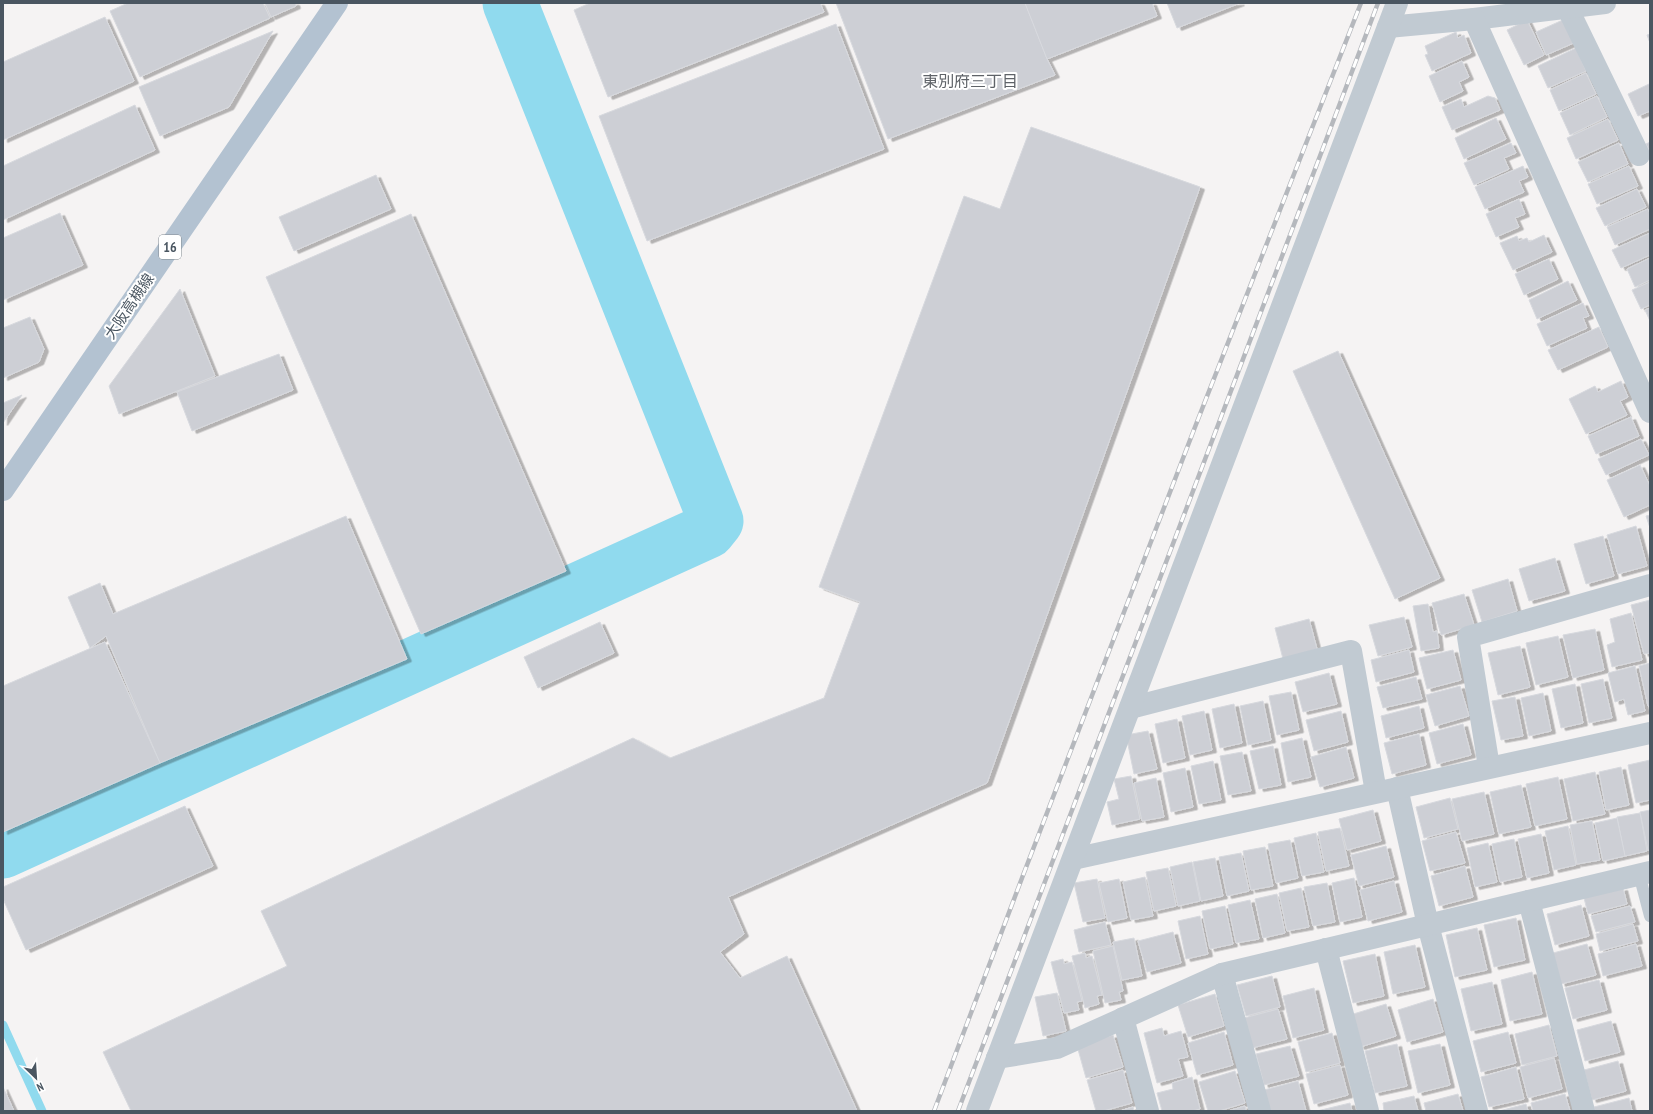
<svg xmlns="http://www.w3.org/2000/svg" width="1653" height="1114" font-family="'PT Sans Narrow','Noto Sans JP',sans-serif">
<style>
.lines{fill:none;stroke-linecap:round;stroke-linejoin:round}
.stream{stroke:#90daee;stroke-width:9}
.river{stroke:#90daee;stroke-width:55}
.building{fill:#cdcfd5;stroke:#d7d9de;filter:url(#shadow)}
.lane{stroke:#c1cad2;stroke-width:12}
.street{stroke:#c1cad2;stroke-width:22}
.primary{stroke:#b3c2d1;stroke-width:22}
.rail-casing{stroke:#b5b8bd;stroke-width:4.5}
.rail{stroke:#fff;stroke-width:3;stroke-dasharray:9;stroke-linecap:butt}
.labels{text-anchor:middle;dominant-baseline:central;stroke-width:4;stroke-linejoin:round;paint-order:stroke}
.shield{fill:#fff;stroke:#808990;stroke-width:1}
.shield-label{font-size:14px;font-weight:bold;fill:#4a5661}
.street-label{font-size:15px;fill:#4a5661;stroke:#fff}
.neighbourhood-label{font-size:16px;fill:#5f6368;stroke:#fff}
</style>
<defs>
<filter id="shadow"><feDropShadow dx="4.5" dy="2.5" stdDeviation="0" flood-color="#0004"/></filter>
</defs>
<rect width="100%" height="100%" fill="#f5f3f3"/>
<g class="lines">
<polyline class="stream" points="3,1025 42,1111"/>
<polyline class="river" points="3,851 708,531 716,521 510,3"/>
</g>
<g class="building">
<polygon points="128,3 263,3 270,18 140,77 110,11"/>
<polygon points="265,3 295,3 296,6 271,17"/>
<polygon points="590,3 820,3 824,12 608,97 574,10"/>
<polygon points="836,3 1025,3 1047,59 1055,75 888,139"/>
<polygon points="1025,3 1152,3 1157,16 1047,59"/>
<polygon points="1167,3 1240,3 1177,28"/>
<polygon points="105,17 134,81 3,140 3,62"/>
<polygon points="1565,19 1576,42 1546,55 1536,32"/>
<polygon points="1527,20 1544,55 1524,65 1507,30"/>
<polygon points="836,24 884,149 647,241 599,116"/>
<polygon points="273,31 229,107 160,136 139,87"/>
<polygon points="1456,32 1458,38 1464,35 1471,53 1432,71 1425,55 1428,54 1425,46"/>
<polygon points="1650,34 1650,43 1647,35"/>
<polygon points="1576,48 1586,71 1548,88 1538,66"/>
<polygon points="1462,61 1469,77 1459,82 1463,91 1440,102 1429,76"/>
<polygon points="1586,73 1596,94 1559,111 1550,90"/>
<polygon points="1649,84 1650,87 1650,111 1638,116 1628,94"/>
<polygon points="1488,96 1495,98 1500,110 1452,130 1442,107 1461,99 1464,107"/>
<polygon points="1597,96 1607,117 1570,135 1560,113"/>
<polygon points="135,105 155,150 3,220 3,166"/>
<polygon points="1496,118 1506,139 1464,159 1455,138"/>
<polygon points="1608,119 1618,140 1576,159 1567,138"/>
<polygon points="1031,127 1200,187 987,783 728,897 744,934 720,952 740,978 787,956 857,1111 131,1111 103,1052 287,966 261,911 633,738 670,758 824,698 860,602 819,587 964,196 1000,209"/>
<polygon points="1650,142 1650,152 1646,144"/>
<polygon points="1511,143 1516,153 1504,158 1509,169 1474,185 1464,163"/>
<polygon points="1619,143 1628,164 1588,182 1578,162"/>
<polygon points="1523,166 1528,177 1519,181 1524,192 1485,209 1475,187"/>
<polygon points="1629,166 1638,186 1597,204 1588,184"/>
<polygon points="376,175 391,209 294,251 279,217"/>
<polygon points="1637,189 1646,207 1605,226 1596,208"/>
<polygon points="1519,199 1525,214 1515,218 1519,227 1496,237 1486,214"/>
<polygon points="1648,209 1650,214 1650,229 1615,245 1607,227"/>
<polygon points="60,213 83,265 3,300 3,238"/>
<polygon points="411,214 566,571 421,634 266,277"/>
<polygon points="1650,233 1650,255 1621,268 1612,250"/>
<polygon points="1544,235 1552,252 1513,270 1500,243 1517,236 1519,241 1527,238 1529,242"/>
<polygon points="1650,258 1650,280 1635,287 1627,269"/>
<polygon points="1549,259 1558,279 1524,295 1515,274"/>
<polygon points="1568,281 1577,300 1537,319 1529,300"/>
<polygon points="1650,282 1650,305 1641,309 1632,290"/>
<polygon points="180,289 215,376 119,414 109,386"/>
<polygon points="1583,303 1589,316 1583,318 1587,328 1547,346 1537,324"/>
<polygon points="1650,308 1650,321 1645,310"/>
<polygon points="30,317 44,349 39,362 3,378 3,328"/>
<polygon points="1599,327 1608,347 1558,370 1548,350"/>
<polygon points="1338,351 1440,578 1395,599 1293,371"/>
<polygon points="279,354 293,390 192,431 177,392"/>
<polygon points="1621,381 1628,397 1620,401 1627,415 1586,434 1569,399 1595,386 1598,392"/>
<polygon points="22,395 3,423 3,403"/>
<polygon points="1631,417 1639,436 1596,454 1588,436"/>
<polygon points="1641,439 1649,455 1606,475 1598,459"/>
<polygon points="1640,465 1650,486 1650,505 1624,517 1607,480"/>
<polygon points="1650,515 1650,528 1646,516"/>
<polygon points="346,516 407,659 160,763 106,636 90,648 68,597 100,583 113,614"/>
<polygon points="1636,526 1647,566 1618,574 1607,535"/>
<polygon points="1603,536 1614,576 1586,584 1574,544"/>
<polygon points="1555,558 1565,591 1529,601 1519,569"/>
<polygon points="1508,579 1517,611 1482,622 1472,590"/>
<polygon points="1464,594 1474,625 1441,635 1432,603"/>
<polygon points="1650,600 1650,653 1644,654 1631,605"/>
<polygon points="1428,604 1433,632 1437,631 1439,648 1421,651 1413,606"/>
<polygon points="1631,613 1642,660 1612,667 1607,645 1615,642 1610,619"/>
<polygon points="1404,617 1412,647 1378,656 1369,625"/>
<polygon points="1309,619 1317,649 1283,659 1275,628"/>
<polygon points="600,622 614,653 538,688 524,657"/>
<polygon points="1595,629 1604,670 1573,678 1563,635"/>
<polygon points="1558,636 1568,677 1536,685 1526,643"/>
<polygon points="105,642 160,763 3,832 3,686"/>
<polygon points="1520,646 1530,687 1498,695 1488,653"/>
<polygon points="1409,650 1414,672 1376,682 1371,660"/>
<polygon points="1453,650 1461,680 1427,689 1419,658"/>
<polygon points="1650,663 1650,706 1648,706 1639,666"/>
<polygon points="1635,666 1645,711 1628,715 1624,699 1615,702 1608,673"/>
<polygon points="1329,673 1337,704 1303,712 1295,682"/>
<polygon points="1416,677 1422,699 1383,708 1377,687"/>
<polygon points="1603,679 1612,718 1589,723 1581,684"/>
<polygon points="1575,684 1583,723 1561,728 1552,689"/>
<polygon points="1460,686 1469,716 1435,726 1426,695"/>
<polygon points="1291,692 1299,730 1277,735 1269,696"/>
<polygon points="1543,693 1551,731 1529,736 1521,698"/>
<polygon points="1515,697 1523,736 1501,740 1492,701"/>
<polygon points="1263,701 1271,740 1248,745 1240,706"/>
<polygon points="1234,704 1242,743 1220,748 1212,709"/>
<polygon points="1419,706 1424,728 1386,738 1381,716"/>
<polygon points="1204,711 1212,750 1190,755 1182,716"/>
<polygon points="1341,711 1348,742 1314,751 1306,720"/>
<polygon points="1177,719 1185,758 1163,763 1155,724"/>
<polygon points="1463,724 1471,755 1437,764 1429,733"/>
<polygon points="1148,731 1157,769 1134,774 1126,735"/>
<polygon points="1419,734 1426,765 1392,774 1384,743"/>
<polygon points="1302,738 1311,777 1288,782 1281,743"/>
<polygon points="1273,746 1281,785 1259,789 1250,751"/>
<polygon points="1346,747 1354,778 1320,787 1311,757"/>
<polygon points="1242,752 1251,791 1228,795 1220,756"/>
<polygon points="1650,760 1650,800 1636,803 1628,765"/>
<polygon points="1213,761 1221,800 1199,804 1191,766"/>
<polygon points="1621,767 1629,805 1606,810 1599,772"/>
<polygon points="1185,768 1193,807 1171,812 1163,773"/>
<polygon points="1595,772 1605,814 1573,821 1564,779"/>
<polygon points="1131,776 1140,819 1112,825 1107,802 1119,799 1114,779"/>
<polygon points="1558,777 1567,819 1535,826 1526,784"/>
<polygon points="1156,778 1164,817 1142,821 1134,783"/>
<polygon points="1521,785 1531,827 1499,834 1490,792"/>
<polygon points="1484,792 1494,834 1462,841 1452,799"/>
<polygon points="1450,798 1458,829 1424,838 1416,807"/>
<polygon points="185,806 213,866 26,950 3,899 3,887"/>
<polygon points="1373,810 1381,841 1347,850 1339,819"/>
<polygon points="1650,810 1650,850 1648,850 1640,812"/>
<polygon points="1640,813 1647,851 1625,856 1617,817"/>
<polygon points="1617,818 1625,856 1603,861 1595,823"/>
<polygon points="1592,821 1600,860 1577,864 1570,825"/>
<polygon points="1568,826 1576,865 1554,870 1545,831"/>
<polygon points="1340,828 1349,866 1326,871 1318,832"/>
<polygon points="1456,832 1465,863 1430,871 1422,841"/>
<polygon points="1316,833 1324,872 1302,876 1294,838"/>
<polygon points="1541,834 1549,873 1527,878 1518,839"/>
<polygon points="1514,839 1522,877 1500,882 1492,844"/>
<polygon points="1290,840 1298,878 1276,883 1268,844"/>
<polygon points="1488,843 1497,882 1475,887 1467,848"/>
<polygon points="1386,846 1394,877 1359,886 1351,855"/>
<polygon points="1265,847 1273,886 1251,890 1243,851"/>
<polygon points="1241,853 1249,891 1227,896 1219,857"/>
<polygon points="1215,858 1223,896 1201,901 1193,862"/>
<polygon points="1192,862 1200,901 1178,906 1170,867"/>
<polygon points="1465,866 1473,897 1439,906 1431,876"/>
<polygon points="1168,868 1176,906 1154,911 1146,872"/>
<polygon points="1145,877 1153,916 1131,920 1123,882"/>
<polygon points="1354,878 1362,917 1340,922 1332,883"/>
<polygon points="1097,879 1105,918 1083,922 1074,883"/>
<polygon points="1119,879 1127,918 1108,922 1099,883"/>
<polygon points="1394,881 1402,912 1368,921 1360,890"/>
<polygon points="1327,883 1335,922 1313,926 1304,887"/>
<polygon points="1301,888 1309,927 1287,931 1279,893"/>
<polygon points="1623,888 1627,904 1588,914 1584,898"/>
<polygon points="1277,894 1285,933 1263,938 1255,899"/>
<polygon points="1250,900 1259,939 1236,943 1228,905"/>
<polygon points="1581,905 1589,936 1555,945 1547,914"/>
<polygon points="1225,906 1233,944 1210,949 1202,911"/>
<polygon points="1630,906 1635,922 1596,932 1591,916"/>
<polygon points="1200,916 1208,954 1186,959 1178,921"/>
<polygon points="1516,918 1525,960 1494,967 1484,925"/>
<polygon points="1105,922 1111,945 1079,952 1074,930"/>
<polygon points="1633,924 1638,941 1600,951 1596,934"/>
<polygon points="1477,928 1487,970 1455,977 1446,935"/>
<polygon points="1173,932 1181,963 1147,972 1138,941"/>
<polygon points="1134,938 1142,976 1122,980 1113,942"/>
<polygon points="1587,944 1596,975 1561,984 1553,953"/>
<polygon points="1636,944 1642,966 1603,976 1598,954"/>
<polygon points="1415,945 1425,987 1393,994 1384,952"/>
<polygon points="1113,946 1123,991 1119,992 1121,1000 1105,1003 1093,951"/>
<polygon points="1085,953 1086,958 1092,956 1102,995 1097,996 1099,1004 1085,1008 1072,956"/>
<polygon points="1375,954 1384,996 1353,1003 1343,961"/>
<polygon points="1063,959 1064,964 1072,962 1082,1001 1077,1002 1079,1010 1064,1013 1051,962"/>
<polygon points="1532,972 1542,1014 1510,1021 1501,980"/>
<polygon points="1272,976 1280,1007 1246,1016 1237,985"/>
<polygon points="1599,980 1607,1010 1573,1019 1565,988"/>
<polygon points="1492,982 1502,1024 1471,1031 1461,989"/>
<polygon points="1314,988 1324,1030 1293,1038 1283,996"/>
<polygon points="1057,993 1066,1031 1043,1036 1035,997"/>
<polygon points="1215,994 1224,1026 1188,1037 1178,1005"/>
<polygon points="1433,999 1443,1032 1407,1042 1398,1010"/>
<polygon points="1386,1004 1396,1036 1360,1047 1350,1015"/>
<polygon points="1278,1009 1287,1039 1252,1048 1244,1018"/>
<polygon points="1611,1021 1620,1052 1585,1061 1577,1030"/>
<polygon points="1549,1025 1557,1056 1522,1065 1515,1034"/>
<polygon points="1162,1028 1164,1036 1181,1031 1188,1057 1178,1059 1183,1076 1157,1083 1144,1033"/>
<polygon points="1224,1032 1233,1065 1197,1075 1188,1043"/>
<polygon points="1508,1032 1516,1063 1481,1072 1473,1041"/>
<polygon points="1332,1033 1340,1063 1306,1072 1298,1042"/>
<polygon points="1113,1035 1123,1067 1086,1078 1077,1046"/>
<polygon points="1397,1044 1407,1086 1375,1093 1365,1051"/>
<polygon points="1440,1044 1450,1085 1418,1093 1408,1051"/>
<polygon points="1290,1046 1299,1076 1264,1085 1256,1054"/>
<polygon points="1554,1058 1562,1089 1528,1098 1520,1067"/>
<polygon points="1618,1061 1626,1091 1592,1100 1584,1070"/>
<polygon points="1340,1065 1348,1095 1314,1104 1306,1074"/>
<polygon points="1516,1067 1524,1099 1489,1107 1481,1077"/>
<polygon points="1123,1070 1132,1103 1103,1111 1096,1111 1087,1080"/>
<polygon points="1235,1071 1245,1103 1219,1111 1208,1111 1199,1082"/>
<polygon points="1192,1077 1200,1109 1192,1111 1162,1111 1157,1093 1173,1089 1172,1083"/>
<polygon points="1298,1081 1306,1111 1270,1111 1264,1090"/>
<polygon points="3,1087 14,1111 3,1111"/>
<polygon points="1458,1094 1463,1111 1426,1111 1424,1103"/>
<polygon points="1565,1094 1570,1111 1533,1111 1531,1103"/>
<polygon points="1414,1096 1418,1111 1384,1111 1383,1103"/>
<polygon points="1629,1098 1632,1111 1595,1111 1594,1107"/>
<polygon points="1350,1103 1352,1111 1317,1111"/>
<polygon points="1526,1104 1528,1111 1499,1111"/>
<polygon points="1245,1106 1246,1111 1228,1111"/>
<polygon points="1133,1107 1134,1111 1120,1111"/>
</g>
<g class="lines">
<polyline class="lane" points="1639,874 1650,916"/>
<g class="street">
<polyline points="1567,7 1639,155"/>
<polyline points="1474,19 1605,3"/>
<polyline points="1388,27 1474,19 1650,412"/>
<polyline points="1130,708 1351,651 1376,792"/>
<polyline points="1489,767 1468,637 1650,585"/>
<polyline points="1397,788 1428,925 1477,1111"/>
<polyline points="1073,859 1650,733"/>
<polyline points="1529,901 1584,1111"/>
<polyline points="1326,949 1368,1111"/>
<polyline points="1222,974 1260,1111"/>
<polyline points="1123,1018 1148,1111"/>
<polyline points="997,1058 1057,1048 1222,974 1650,872"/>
<polyline points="977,1111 1397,3"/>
</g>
<polyline class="primary" points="3,490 337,3"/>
<g class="rail-casing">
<g id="rail">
<polyline points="934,1111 1022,878 1195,427 1361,3"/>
<polyline points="958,1111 1378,3"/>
</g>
</g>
<use href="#rail" class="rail"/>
</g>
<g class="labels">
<rect class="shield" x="159" y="235" width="22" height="24" rx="3"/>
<g class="shield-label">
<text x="170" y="247">16</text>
</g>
<g class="street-label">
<text transform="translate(129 306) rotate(-56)">大阪高槻線</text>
</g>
<g class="neighbourhood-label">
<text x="970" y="81">東別府三丁目</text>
</g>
</g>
<rect width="1653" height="1114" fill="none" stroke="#4a5661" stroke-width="8"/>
<g transform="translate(36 1078) rotate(155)" stroke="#ffffff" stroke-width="3" paint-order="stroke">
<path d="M0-3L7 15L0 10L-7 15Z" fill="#4a5661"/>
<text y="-6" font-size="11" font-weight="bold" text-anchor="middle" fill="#4a5661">N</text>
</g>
</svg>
